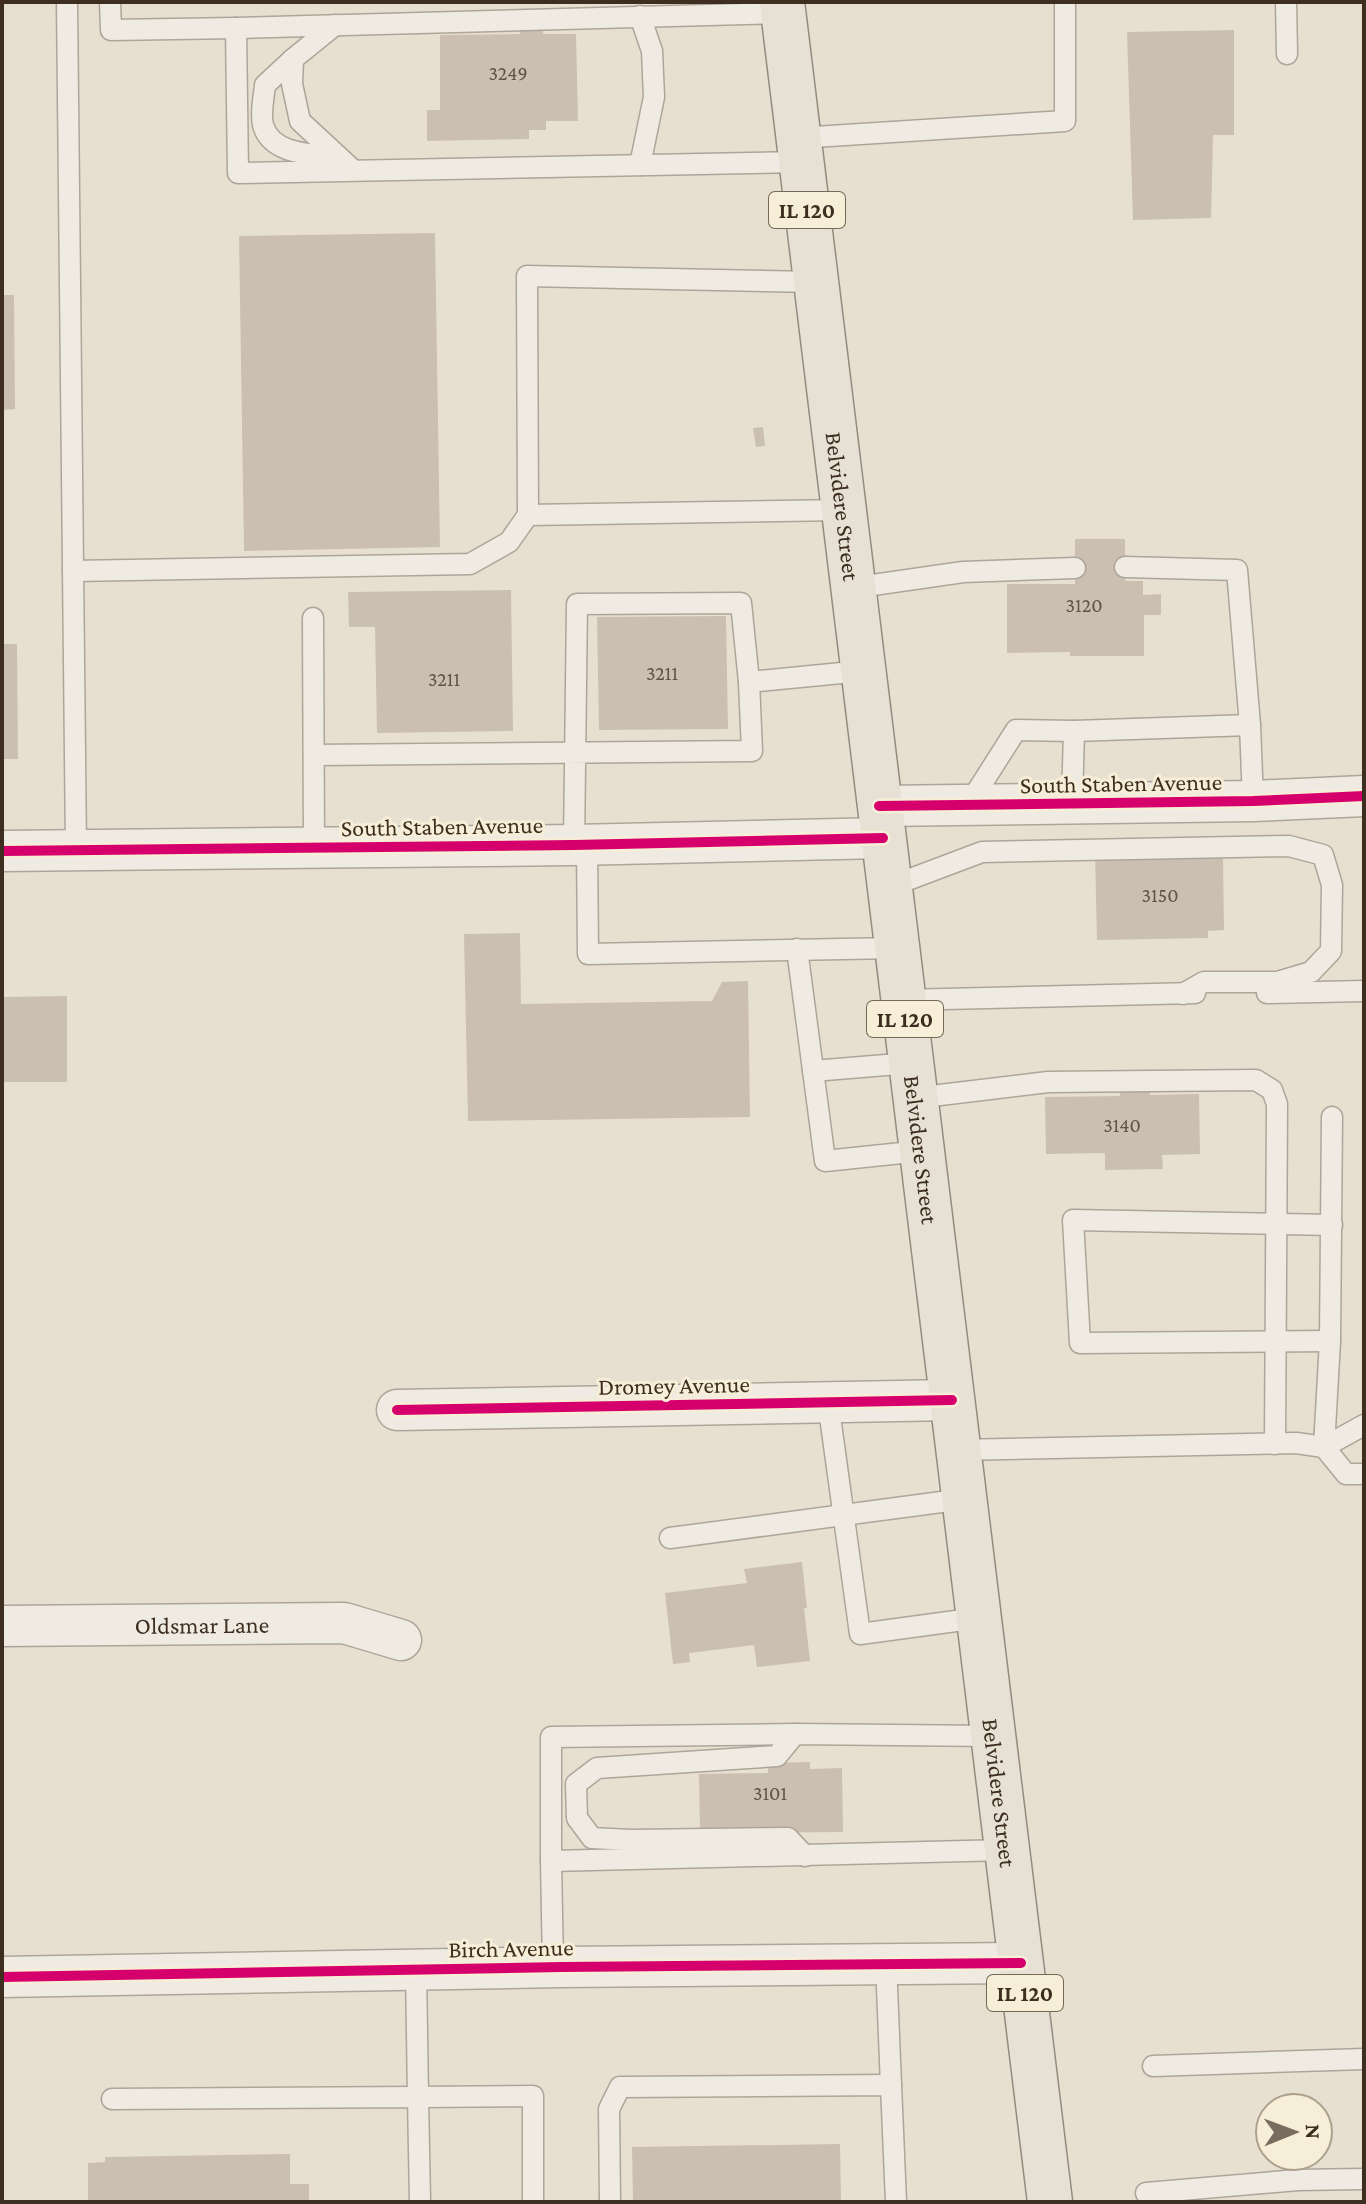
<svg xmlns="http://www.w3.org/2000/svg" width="1366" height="2204" font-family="'Crimson Pro',serif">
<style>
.building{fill:#cbbfb2}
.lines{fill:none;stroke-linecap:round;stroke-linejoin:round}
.service-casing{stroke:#ada599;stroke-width:23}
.minor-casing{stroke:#ada599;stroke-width:43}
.primary-casing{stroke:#928b80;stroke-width:47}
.service{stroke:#efebe3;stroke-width:20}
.minor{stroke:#efebe3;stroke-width:40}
.primary{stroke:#e6e1d4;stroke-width:44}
.cycleway-casing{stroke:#f7eed8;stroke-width:15}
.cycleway{stroke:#d6006c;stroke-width:10}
.labels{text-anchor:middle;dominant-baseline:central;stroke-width:6;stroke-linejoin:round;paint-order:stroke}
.number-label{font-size:20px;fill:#605244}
.shield{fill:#f7eed8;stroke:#756857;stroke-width:2}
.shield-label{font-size:22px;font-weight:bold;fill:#3d2e20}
.street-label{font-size:24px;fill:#3d2e20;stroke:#f7eed8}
</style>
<rect width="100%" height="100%" fill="#e7e0d1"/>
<g class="building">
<polygon points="543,25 543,34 576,34 578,121 546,121 546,130 529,130 529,139 427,141 427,110 440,110 440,35 520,34 520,26"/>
<polygon points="1234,30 1234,135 1213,135 1211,218 1133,220 1127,32"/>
<polygon points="435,233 440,547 244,551 239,236"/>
<polygon points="2,295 14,295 15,409 2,410"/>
<polygon points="763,427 765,446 756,447 753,428"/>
<polygon points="1075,539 1125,539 1125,581 1143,581 1143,595 1161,594 1161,615 1144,615 1144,656 1070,656 1070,652 1007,653 1007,584 1075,584"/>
<polygon points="511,590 513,731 377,733 375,627 349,627 348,592"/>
<polygon points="726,616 728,729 599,730 597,617"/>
<polygon points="2,644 17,644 18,759 2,759"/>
<polygon points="1183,852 1183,859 1223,858 1224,930 1208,931 1208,938 1097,940 1095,854"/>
<polygon points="520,933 521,1004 712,1001 722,982 748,981 750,1117 468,1121 464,934"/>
<polygon points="67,996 67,1082 2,1082 2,997"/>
<polygon points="1150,1088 1150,1095 1199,1094 1200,1154 1162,1155 1163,1169 1105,1170 1105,1153 1046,1154 1045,1097 1120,1096 1119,1089"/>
<polygon points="802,1562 807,1608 804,1608 810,1661 757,1667 754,1645 689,1653 690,1662 673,1664 665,1593 747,1583 744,1569"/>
<polygon points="810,1762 810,1769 842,1768 843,1832 749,1833 700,1830 699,1774 768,1773 768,1763"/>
<polygon points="840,2144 841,2202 633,2202 632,2147"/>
<polygon points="290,2154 290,2184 309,2184 309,2202 88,2202 88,2163 105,2162 105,2157"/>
</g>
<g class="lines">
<g class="service-casing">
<g id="service">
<polyline points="67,2 76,850"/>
<polyline points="110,2 111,30 236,28"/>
<polyline points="1286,2 1287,54"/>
<polyline points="783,13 236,28 238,173 801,162"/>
<polyline points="640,16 652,51 654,97 640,165"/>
<polyline points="335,25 293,59 292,84 300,121 353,170"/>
<path d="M293,59L265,85C264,97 260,113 263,125C271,155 312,154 337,157"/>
<polyline points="798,138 1065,121 1065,2"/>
<polyline points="816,282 527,276 528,515 843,510"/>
<polyline points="1125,567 1237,570 1250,725 1253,801"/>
<polyline points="73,571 470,564 509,542 528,515"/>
<polyline points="852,588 963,572 1075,568"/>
<polyline points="313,618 314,847"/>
<polyline points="749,682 862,671"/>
<path d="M314,755L752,751L749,682L741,603L577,604C576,685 575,765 574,845"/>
<polyline points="1072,803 1074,731 1250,725"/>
<polyline points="969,804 1016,730 1074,731"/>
<polyline points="587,844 588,954 896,948"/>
<polyline points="889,887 982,852 1289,846 1323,855 1332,885 1331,951 1311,972 1277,982 1204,982 1183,994"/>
<polyline points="797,949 825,1161 921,1151"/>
<polyline points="1267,993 1364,991"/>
<polyline points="903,1000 1195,993"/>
<polyline points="813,1071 910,1063"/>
<polyline points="915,1098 1048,1082 1256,1080 1272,1090 1277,1104 1275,1444"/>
<polyline points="1332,1117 1330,1341 1324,1447 1346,1474 1364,1474"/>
<polyline points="1330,1341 1080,1343 1073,1220 1332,1225"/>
<polyline points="828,1402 860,1634 978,1618"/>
<polyline points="958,1450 1296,1443 1324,1447 1364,1425"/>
<polyline points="670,1538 964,1499"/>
<polyline points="795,1734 777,1756 597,1768 576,1784 577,1818 592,1838 631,1840 788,1838 805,1856"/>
<polyline points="993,1736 795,1734 551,1737 551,1861 1007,1850"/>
<polyline points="551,1861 553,1967"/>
<polyline points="886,1963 891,2085"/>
<polyline points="416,1969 418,2097 533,2096 533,2202"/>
<polyline points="1153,2066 1364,2059"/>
<polyline points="112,2099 418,2097 420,2202"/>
<polyline points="1146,2193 1298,2180 1364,2179"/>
<polyline points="610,2202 609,2109 620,2087 891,2085 896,2202"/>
</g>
</g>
<g class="minor-casing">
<g id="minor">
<polyline points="879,806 1253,801 1364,796"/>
<polyline points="2,851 574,845 883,838"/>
<polyline points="397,1410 952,1400"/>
<path id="s1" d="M2,1626L344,1623L401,1640"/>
<polyline points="2,1977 561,1967 1021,1963"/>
</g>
</g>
<g class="primary-casing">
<g id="primary">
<path id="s2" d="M782,2L1050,2202"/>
</g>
</g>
<use href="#service" class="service"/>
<use href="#minor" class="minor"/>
<use href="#primary" class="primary"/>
<g class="cycleway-casing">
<g id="cycleway">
<polyline points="879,806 1253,801 1364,796"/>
<polyline points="2,851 574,845 883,838"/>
<polyline points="397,1410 952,1400"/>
<polyline points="2,1977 561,1967 1021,1963"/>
</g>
</g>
<use href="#cycleway" class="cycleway"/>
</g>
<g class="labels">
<g class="number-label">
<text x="508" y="73">3249</text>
<text x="1084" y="605">3120</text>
<text x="662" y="673">3211</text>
<text x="444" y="679">3211</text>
<text x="1160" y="895">3150</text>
<text x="1122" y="1125">3140</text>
<text x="770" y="1793">3101</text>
</g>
<g class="shield">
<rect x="769" y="192" width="76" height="36" rx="6"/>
<rect x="867" y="1001" width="76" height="36" rx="6"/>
<rect x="987" y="1975" width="76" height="36" rx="6"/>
</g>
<g class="shield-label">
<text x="807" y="210">IL 120</text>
<text x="905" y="1019">IL 120</text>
<text x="1025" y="1993">IL 120</text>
</g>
<g class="street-label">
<text stroke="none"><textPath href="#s2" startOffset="508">Belvidere Street</textPath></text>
<text transform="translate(1121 783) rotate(-1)">South Staben Avenue</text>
<text transform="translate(442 826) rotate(-1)">South Staben Avenue</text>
<text stroke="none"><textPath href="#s2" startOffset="1156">Belvidere Street</textPath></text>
<text transform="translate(674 1385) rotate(-1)">Dromey Avenue</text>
<text stroke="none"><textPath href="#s1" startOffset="200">Oldsmar Lane</textPath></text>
<text stroke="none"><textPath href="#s2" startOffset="1804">Belvidere Street</textPath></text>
<text transform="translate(511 1948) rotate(-1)">Birch Avenue</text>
</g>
</g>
<rect width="1366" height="2204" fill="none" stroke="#3d2e20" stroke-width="8"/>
<g transform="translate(1294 2132) rotate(89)"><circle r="38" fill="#f7eed8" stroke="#ada18e" stroke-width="2"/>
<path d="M0-6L14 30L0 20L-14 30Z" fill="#786c5e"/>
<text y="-12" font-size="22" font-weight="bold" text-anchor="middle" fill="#3d2e20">N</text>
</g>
</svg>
